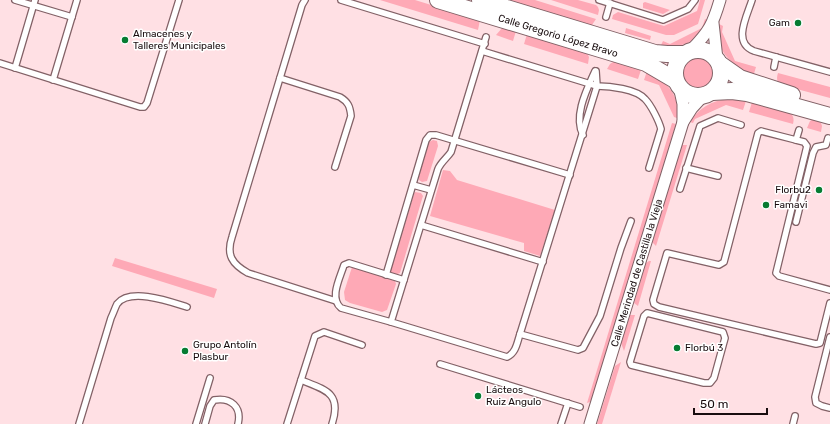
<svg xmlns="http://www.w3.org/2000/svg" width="830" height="424" font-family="Rubik,sans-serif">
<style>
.green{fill:#fea9b6}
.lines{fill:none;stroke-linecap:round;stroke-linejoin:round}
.lane-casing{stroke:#826166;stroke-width:8}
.street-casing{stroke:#826166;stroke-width:13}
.secondary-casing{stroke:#826166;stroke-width:18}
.lane{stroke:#fff;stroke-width:5.5}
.street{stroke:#fff;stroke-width:11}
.secondary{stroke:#fff;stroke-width:16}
.poi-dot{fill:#067c32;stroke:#fff;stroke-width:1.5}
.labels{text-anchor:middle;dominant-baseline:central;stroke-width:3;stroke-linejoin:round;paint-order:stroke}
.poi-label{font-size:10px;fill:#190d0f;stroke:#fff;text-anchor:start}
.street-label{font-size:10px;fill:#190d0f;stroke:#fff}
</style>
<rect width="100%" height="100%" fill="#ffe0e4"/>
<g class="green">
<polygon points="380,0 415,0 480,20 478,30"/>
<polygon points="500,0 535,0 596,19 592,25 590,26"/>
<polygon points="551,0 578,0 596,5 598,7 599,10 598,15"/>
<polygon points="700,0 705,0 698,24 674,35 666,35 612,19 613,15 618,12 664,26 697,11"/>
<polygon points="645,2 670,10 663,14 643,8 643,3"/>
<path d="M705,19L708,20C695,43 687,47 660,47L663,41L670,44L702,28Z"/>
<path d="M719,24L723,26L722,32L735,61L756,67L753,77C747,74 742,70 737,66C722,55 716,43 719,24Z"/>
<polygon points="503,27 516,31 513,41 496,35"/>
<polygon points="626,28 651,36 650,40 625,33"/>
<polygon points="527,34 587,53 589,57 588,64 524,44"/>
<circle cx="698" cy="73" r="15"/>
<polygon points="613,62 616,62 641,70 638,79 607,69 610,64"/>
<path d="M647,71C667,83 680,93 677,118L674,117L659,85L644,80Z"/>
<path d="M778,73L830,87V98L782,85C777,83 776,79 778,73Z"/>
<path d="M728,99L746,101L743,110L726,105L695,119L693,123L690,122C700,107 711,101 728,99Z"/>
<path d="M752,102L790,113C794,116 794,120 793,124L749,112Z"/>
<polygon points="814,119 821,123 822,126 821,132 807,128 810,121"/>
<polygon points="672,123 676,124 592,399 590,402 587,403"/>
<polygon points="433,140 437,141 438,146 427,181 422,182 419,180 419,176 429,142"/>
<polygon points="682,145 687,145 656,246 652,242"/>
<polygon points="443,170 450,171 457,180 555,210 540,256 524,251 524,243 430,216"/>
<polygon points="415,192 421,193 423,196 422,199 400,273 395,275 391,273 391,269 414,194"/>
<polygon points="115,258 217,289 214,298 112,266"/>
<polygon points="649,261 651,261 638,306 634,303 646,263"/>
<polygon points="352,267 395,281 396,284 387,310 382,312 350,303 345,300 344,292"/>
<polygon points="630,315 635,315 624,351 621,343"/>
<polygon points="621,362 602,424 597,424 615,366"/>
</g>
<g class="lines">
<g class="lane-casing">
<g id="lane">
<polyline points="15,0 72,17"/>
<path d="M305,0L302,5L232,237C226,255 232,264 248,273L336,301"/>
<polyline points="341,0 485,44"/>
<polyline points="599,0 663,20 688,9 695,0"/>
<path d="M752,0C747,16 732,43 754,51L830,72"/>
<polyline points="606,17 610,3"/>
<path d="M486,37L451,152C447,158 441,162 438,169L391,322L507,357C516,353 517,343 520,334L597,86L596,71"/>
<path d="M482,51L597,86C610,86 636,89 645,99C651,105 659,121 661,129L649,168"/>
<polyline points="0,63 140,107 144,107 147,103 179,0"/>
<polyline points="774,67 776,57"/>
<polyline points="15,68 35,0"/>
<path d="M280,78L340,97C348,102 350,106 351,116L335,167"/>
<polyline points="53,80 77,0"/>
<polyline points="799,130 796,140 804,142 807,146 776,273 779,276 830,290"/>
<path d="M583,135C573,116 587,89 595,71"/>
<polyline points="796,140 761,131 758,133 724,262 719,265 667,253 653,300 654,304 659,307 816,344 820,343 830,303"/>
<polyline points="686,168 718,176"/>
<polyline points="413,185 431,190"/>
<polyline points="680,189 700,126 718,118 741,125"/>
<polyline points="796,222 813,153 816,147 826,145 828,138"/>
<polyline points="421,225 543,262"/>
<polyline points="386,275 426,140 430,135 436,135 570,175"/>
<polygon points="647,313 723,332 725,338 714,378 710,383 704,383 631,365 630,362 644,316"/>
<path d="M391,322L341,308C329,298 340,278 344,265L349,263L404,280"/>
<polyline points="520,334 578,350 583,348 600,316 621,248 631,221"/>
<polyline points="830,337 815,397 816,403 822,406 830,408"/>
<polyline points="440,364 580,407"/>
<path d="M301,380C326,390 342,393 332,424"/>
<path d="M79,424L111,318C113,314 115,308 117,304C130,287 171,302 187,307"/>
<polyline points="196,424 210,378"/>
<path d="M205,424L210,406L214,400C231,397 242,407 238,424"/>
<polyline points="287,424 315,336 324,332 362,345"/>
<polyline points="561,424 568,403"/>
<polyline points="793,424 795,416"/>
</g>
</g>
<g class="street-casing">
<g id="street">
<polyline points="713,23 717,59"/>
<path d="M691,50C709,32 713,24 720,0"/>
<polyline points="683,122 692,108 704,95"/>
<polyline points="590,424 683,122 683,104 679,86"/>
</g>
</g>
<g class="secondary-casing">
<g id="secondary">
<polyline points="438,0 646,63 675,80"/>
<polyline points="480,0 655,53 667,54 683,54"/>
<circle cx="698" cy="73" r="23"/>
<polyline points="720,64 740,78 792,95"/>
<polyline points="712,92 732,91 747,93 830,116"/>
</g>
</g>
<use href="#lane" class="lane"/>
<use href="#street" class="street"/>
<use href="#secondary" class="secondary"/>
</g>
<g class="poi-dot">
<circle cx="798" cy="23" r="4"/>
<circle cx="125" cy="40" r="4"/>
<circle cx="819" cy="190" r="4"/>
<circle cx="766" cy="205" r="4"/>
<circle cx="677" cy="348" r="4"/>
<circle cx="185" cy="351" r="4"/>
<circle cx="478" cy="396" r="4"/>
</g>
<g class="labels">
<g class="poi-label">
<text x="790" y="23" text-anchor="end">Gam</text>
<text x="133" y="34">Almacenes y<tspan x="133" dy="12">Talleres Municipales</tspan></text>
<text x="811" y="190" text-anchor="end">Florbu2</text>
<text x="774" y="205">Famavi</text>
<text x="193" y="345">Grupo Antolín<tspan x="193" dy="12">Plasbur</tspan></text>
<text x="685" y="348">Florbú 3</text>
<text x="486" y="390">Lácteos<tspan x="486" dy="12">Ruiz Angulo</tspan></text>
</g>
<g class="street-label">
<text transform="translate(558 36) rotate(17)">Calle Gregorio López Bravo</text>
<text transform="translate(637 273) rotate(-73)">Calle Merindad de Castilla la Vieja</text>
</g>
</g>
<path d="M694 408v6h73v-6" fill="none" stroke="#190d0f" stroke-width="2"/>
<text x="700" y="408" font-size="12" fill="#190d0f" stroke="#ffffff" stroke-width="3" paint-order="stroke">50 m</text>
</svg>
